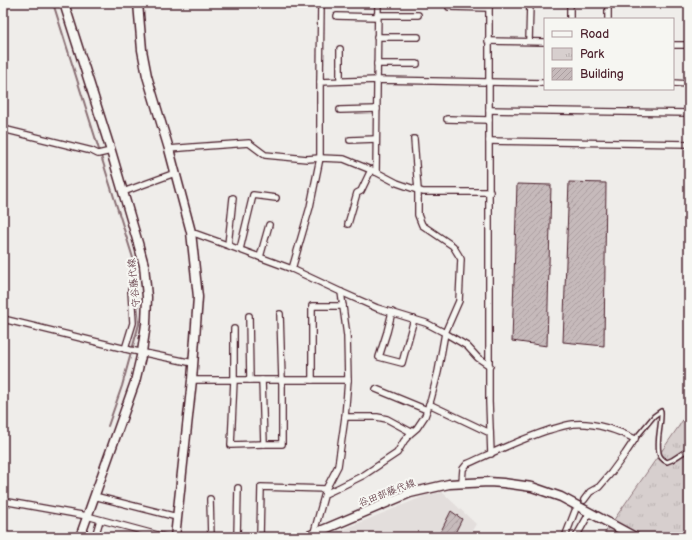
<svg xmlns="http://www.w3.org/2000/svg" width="692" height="540" font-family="'Balsamiq Sans','Klee One',sans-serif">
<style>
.built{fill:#e3dedc}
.park{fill:url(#park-tufts);stroke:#90777c}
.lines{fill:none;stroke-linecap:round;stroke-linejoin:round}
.stream{stroke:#8a6f74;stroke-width:2}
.building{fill:url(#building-hatch);stroke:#4a1f2b}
.lane-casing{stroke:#4a1f2b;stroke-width:6}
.street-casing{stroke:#4a1f2b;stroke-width:8}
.secondary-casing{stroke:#4a1f2b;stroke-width:11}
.lane{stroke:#f6f6f2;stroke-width:3}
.street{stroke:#f6f6f2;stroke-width:5.5}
.secondary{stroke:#f6f6f2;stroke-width:8}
.labels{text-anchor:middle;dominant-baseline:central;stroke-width:4;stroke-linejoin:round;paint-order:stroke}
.street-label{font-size:10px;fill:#4a1f2b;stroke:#f6f6f2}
</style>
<defs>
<pattern id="park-tufts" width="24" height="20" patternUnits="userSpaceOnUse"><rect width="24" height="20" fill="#d7cfce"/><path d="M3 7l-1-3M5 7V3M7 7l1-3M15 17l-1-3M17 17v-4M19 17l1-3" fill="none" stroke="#bab1b1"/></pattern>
<pattern id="building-hatch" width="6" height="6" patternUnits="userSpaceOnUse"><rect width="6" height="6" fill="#c6babb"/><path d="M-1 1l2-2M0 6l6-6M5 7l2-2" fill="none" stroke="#ac9fa1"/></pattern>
</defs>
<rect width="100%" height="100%" fill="#efedea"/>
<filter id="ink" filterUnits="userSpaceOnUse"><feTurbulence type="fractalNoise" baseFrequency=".025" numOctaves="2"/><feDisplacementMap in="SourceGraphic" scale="8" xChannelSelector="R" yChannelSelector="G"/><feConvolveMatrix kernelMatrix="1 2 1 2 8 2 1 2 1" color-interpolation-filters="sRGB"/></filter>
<g filter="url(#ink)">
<polygon class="built" points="442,492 476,524 468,537 325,537 427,495"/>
<polygon class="park" points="689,410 689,537 602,537 679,426"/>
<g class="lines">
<polyline class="stream" points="53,3 133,258 139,324 122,386 108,426"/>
</g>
<g class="building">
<polygon points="569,182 606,183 604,346 563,342"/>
<polygon points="517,184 551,185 547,346 512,341"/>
<polygon points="451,511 462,519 453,537 438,537"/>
</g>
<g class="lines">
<g class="lane-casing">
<path id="lane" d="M635,439L654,416L661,411C662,425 656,439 659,453C660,458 663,460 667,462L672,460L689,449"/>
</g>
<g class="street-casing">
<g id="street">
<polyline points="489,3 489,402 491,454"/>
<polyline points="608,3 608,19"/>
<polyline points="608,4 648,4"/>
<polyline points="449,7 489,8"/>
<polyline points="377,15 418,15"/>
<polyline points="337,16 377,17"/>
<polyline points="570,19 570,3"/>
<polyline points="377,37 418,37"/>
<polyline points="488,41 545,42"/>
<polyline points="529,41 530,3"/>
<polyline points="673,45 689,45"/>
<polyline points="340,49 340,81"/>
<polyline points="377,64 417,64"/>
<polyline points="320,82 321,3"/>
<polyline points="673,83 689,84"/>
<polyline points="340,110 377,109"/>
<polyline points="489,110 689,113"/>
<polyline points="447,119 489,120"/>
<polyline points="3,129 92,151 98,154 111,151"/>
<polyline points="350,140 376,139"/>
<polyline points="489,141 689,144"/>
<polyline points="169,149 193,147 249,143 265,155 307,159 320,158 344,159 376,172 397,183 423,192 490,192"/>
<polyline points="376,172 378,3"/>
<polyline points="123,192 175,173"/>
<polyline points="348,224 357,193 361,191 371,170"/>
<polyline points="191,232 216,241 292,269 341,292 377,308 426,323 445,333 467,346 478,358 490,366"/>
<polyline points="228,245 233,198"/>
<polyline points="240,249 253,195 276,198"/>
<polyline points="260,257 269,225"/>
<polyline points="292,269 310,207 320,158 320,82 377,80 545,83"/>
<polyline points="392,312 387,332 379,357 402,363 414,319"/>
<polyline points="249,316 250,380"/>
<polyline points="3,319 130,350 193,363"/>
<polyline points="234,329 234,380 231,445 264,444"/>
<polyline points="125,349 133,323 131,290"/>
<polyline points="192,380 348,380"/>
<polyline points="262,380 264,444 282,444 282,380 280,314"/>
<polyline points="312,380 312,306 343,306"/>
<polyline points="376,389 427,410"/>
<polyline points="429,404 490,433"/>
<polyline points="345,417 377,417 387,419 411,432"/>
<path d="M462,482L463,469L467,464C494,452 521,439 549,430C557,428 565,425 573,424C595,422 615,429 635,439L625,454L611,473L599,487L590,492L584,500"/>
<polyline points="325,494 340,487 364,475 397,453 404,441 410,434 417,428 425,416 431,399 438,372 445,333 459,301 461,259 453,246 422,225 418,215 418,190 414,139"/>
<polyline points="94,496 177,517"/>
<polyline points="210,499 211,537"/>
<polyline points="3,501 87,516 165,537"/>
<polyline points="313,536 326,489 338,466 345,417 348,380 347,336 341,292"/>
<polyline points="95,537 100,520"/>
<polyline points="237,537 238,488"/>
<polyline points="260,537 261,487 326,489"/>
<polyline points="565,537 575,511"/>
<polyline points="576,537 590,512"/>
</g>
</g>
<g class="secondary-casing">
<g id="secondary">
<polyline points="64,3 111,151 138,243 144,265 147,297 146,324 142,352 135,382 80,537"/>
<polyline points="138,3 142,50 147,76 169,149 191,232 198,297 192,380 175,537"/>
<polyline points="306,537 410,493 449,484 489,482 503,483 532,487 561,497 635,537"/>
</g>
</g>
<use href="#lane" class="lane"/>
<use href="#street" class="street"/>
<use href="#secondary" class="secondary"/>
</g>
</g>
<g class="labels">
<g class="street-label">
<text transform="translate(134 283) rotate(-96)">守谷藤代線</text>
<text transform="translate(387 493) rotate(-21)">谷田部藤代線</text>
</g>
</g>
<rect width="692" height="540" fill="none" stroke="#f6f6f2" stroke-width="16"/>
<rect x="8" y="8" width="676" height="524" fill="none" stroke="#4a1f2b" stroke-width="1.5" filter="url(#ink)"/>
<rect x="544" y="18" width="130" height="72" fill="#f6f6f2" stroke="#b1a0a2"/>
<rect x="552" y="31" width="20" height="6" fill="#f6f6f2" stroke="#b1a0a2"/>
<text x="580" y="38" font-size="12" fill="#4a1f2b">Road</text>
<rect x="552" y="48" width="20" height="12" fill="url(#park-tufts)" stroke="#b1a0a2"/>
<text x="580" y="58" font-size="12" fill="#4a1f2b">Park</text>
<rect x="552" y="68" width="20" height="12" fill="url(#building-hatch)" stroke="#b1a0a2"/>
<text x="580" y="78" font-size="12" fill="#4a1f2b">Building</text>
</svg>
